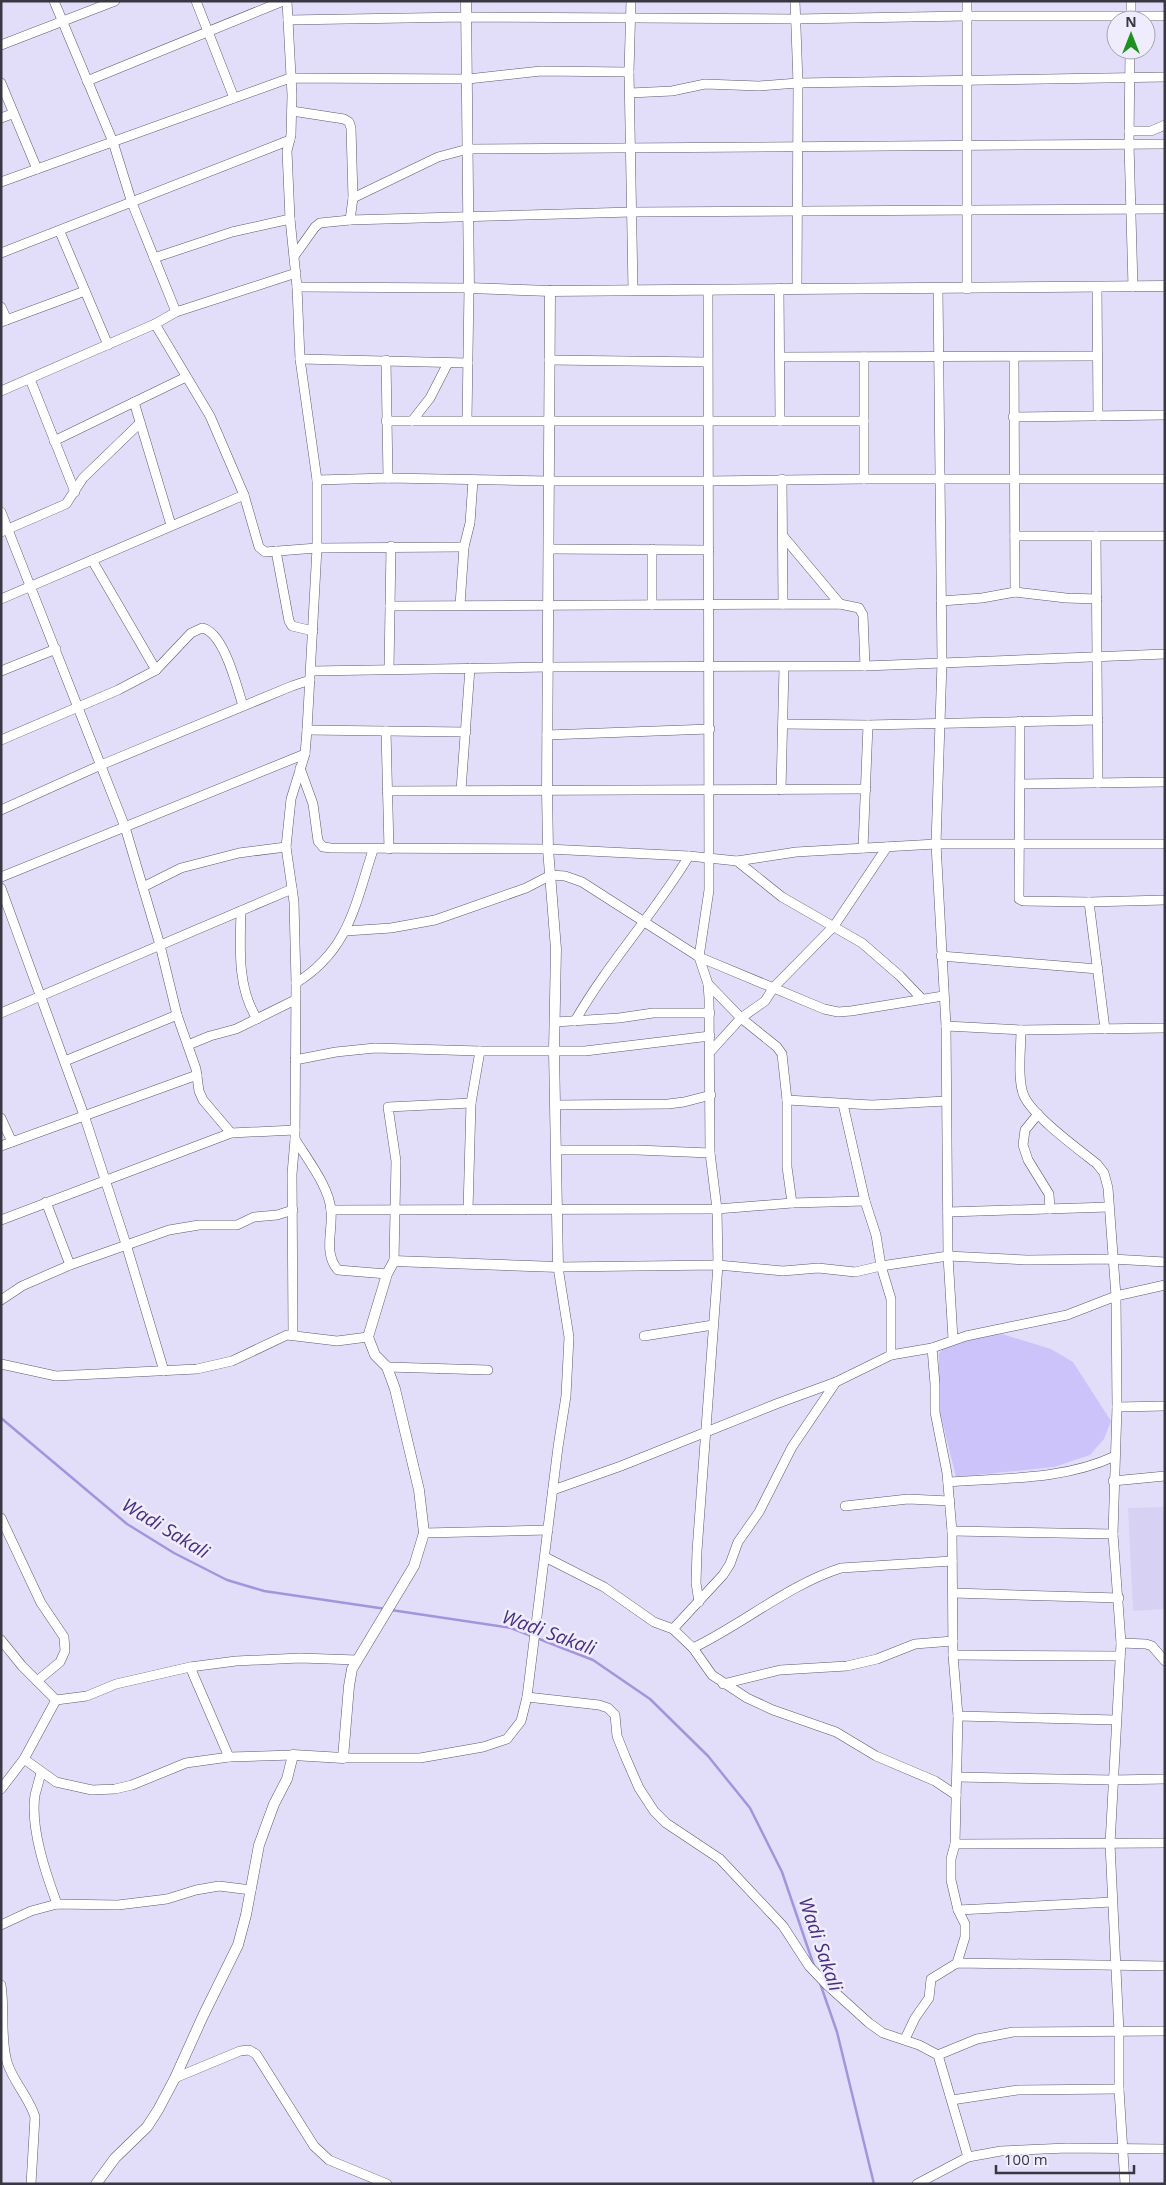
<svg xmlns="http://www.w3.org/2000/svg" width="1166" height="2185" font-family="'Open Sans',sans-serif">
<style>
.built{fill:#d7d2f4}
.green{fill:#cdc3fb}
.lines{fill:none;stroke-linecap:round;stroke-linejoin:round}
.stream{stroke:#a395dd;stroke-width:2.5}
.minor-casing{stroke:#5d5970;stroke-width:10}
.tertiary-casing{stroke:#5d5970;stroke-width:11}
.minor{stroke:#fff;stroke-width:9}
.tertiary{stroke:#fff;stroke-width:10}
.labels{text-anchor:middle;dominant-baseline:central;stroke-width:5;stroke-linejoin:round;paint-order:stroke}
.water-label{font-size:19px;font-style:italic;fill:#482e83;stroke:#efedfd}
</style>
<rect width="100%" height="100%" fill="#e2def9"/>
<polygon class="built" points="1165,1507 1165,1609 1133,1611 1128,1508"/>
<polygon class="green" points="1002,1334 1051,1349 1073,1362 1111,1421 1104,1439 1090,1455 1054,1467 956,1477 939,1408 939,1354 946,1344 982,1336"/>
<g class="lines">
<g class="stream">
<polyline points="1,1418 127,1524 174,1553 227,1580 264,1591 386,1609"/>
<polyline points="391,1610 511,1628 593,1660 650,1699 708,1756 750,1808 782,1872 814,1966"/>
<polyline points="820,1983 837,2032 874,2184"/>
</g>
<g class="minor-casing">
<g id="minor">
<polyline points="54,1 113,142 132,203 176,312"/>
<polyline points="196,1 234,98"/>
<polyline points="287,1 292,95 291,135 287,151 290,219 297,287 300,359 317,480 317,548 307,730 305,754 291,799 286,847 294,902 296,983 295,1139 292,1174 293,1335"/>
<polyline points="631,1 629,72 633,290"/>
<polyline points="795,1 798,83 797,288"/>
<polyline points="967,1 967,289"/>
<polyline points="1131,1 1131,20"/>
<polyline points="288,20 466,17 795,19 967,16 1165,16"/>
<polyline points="1,45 115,1"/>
<polyline points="1130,50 1129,144 1133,287"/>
<polyline points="87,81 283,1"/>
<polyline points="1,83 37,169"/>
<polyline points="630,93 672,91 705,84 759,86 798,83 1165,77"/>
<polyline points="292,111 344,119 349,122 351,128 353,198 350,220"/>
<polyline points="1,118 12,114"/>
<polyline points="1129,131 1151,131 1165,125"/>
<polyline points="1,182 290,78 468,79 541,71 629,72"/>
<polyline points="353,198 438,157 468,149 1165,144"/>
<polyline points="60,232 108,345"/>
<polyline points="1,253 290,140"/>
<polyline points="295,255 315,227 320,223 350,220 632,212 1165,209"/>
<polyline points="154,258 232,232 290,219"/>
<polyline points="297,287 469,288 467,420"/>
<polyline points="1097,287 1098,416"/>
<polyline points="779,288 780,421"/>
<polyline points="938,289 942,662 936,844 946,1026 948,1256 953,1339"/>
<polyline points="708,290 709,890 699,957 708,984 709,998 710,1153"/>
<polyline points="1,307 7,320"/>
<polyline points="1,322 85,291"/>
<polyline points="155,324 210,416 244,495 259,547 265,552 317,548 464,547"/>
<polyline points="780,357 1097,356"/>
<polyline points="1014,357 1015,592"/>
<polyline points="300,359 468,363"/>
<polyline points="386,360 388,478"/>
<polyline points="549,360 707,362"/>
<polyline points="30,379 75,492"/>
<polyline points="1,391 155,324 176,312 296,273"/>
<polyline points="134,402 171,525"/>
<polyline points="1013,417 1165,415"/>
<polyline points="386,421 864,421"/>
<polyline points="412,421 430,398 448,363"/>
<polyline points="54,441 186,377"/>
<polyline points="782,479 783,604"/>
<polyline points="864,479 864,357"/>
<polyline points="317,480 388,478 549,481 708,481 864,479 1165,479"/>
<polyline points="1,512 125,827 160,945 177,1015 196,1069 199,1091 203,1100 231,1133"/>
<polyline points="1,532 66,504 83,478 140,423"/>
<polyline points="783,536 840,604"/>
<polyline points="1015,536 1165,536"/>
<polyline points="1096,536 1098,783"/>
<polyline points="549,549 709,550"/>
<polyline points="652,549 652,605"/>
<polyline points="276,551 289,621 292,626 313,631"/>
<polyline points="92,560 156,670"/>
<polyline points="1,599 244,495"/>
<polyline points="941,601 982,598 1015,592 1066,598 1097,599"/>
<polyline points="460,605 464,547 470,523 473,480"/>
<polyline points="390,606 840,604 859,608 863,615 865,666"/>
<polyline points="389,669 391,546"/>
<polyline points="1,671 56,649"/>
<polyline points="311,671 548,667 865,666 1165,654"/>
<polyline points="1020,721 1019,899 1023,901 1089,902 1165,900"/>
<polyline points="783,724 868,725 1098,720"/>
<polyline points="307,730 466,732"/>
<polyline points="386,731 389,849"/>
<polyline points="547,735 710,729"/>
<path d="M1,740L118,690L156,670L191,633L202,628C224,632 237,687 243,706"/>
<polyline points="300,768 313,804 318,841 323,847 331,848 548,849 689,856 737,861 796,852 936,844 1165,844"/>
<polyline points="1020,784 1165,782"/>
<polyline points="461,790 470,668"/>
<polyline points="781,790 784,667"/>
<polyline points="387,791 866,789"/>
<polyline points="1,810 101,765 292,686 310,680"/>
<polyline points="863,848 868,725"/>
<polyline points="737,861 782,897 862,943 900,976 922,999"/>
<polyline points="1,877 305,754"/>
<polyline points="143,887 181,868 239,853 286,847"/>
<polyline points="1,888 85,1118 126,1244 164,1371"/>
<polyline points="1089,902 1105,1029"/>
<path d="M241,911C240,948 237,987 257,1019"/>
<polyline points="346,931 391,928 435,920 526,888 551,875 565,876 582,882 699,957 824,1009 838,1012 851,1011 943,996"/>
<polyline points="941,956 1098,969"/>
<path d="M296,983C349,950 355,905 373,850"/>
<polyline points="708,984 741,1018 777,1047 782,1054 787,1100 787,1167 792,1203"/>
<polyline points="1,1013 292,889"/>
<path d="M575,1021C608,963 654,914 689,856"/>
<polyline points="555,1022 619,1018 653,1013 710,1013"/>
<polyline points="946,1026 1021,1030 1165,1028"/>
<path d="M1021,1030C1021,1048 1017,1080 1024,1096C1033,1116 1078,1149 1097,1164L1104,1173L1108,1188L1116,1296L1117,1407L1113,1534L1121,1643L1110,1844L1119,2032V2089L1125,2184"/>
<polyline points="188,1045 210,1036 236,1029 295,1000"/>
<polyline points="711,1051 741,1018 765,1001 774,987 834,926 887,847"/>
<polyline points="295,1060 336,1052 375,1048 480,1051"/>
<polyline points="65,1061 177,1015"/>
<polyline points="787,1100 872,1105 946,1101"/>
<polyline points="843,1104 865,1201 876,1235 881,1266 891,1299 891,1355"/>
<polyline points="555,1105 668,1104 684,1102 711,1095"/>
<polyline points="1038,1114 1025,1130 1023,1145 1028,1160 1049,1194 1050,1209"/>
<polyline points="1,1118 12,1142"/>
<path d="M295,1139C307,1159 330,1188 331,1211C333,1231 323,1253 338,1270L387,1274"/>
<polyline points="1,1146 197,1075"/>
<polyline points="556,1150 637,1150 710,1153 717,1209 718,1265 697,1551 696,1583 699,1602"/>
<polyline points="46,1202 70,1265"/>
<polyline points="331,1210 717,1209 792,1203 865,1201"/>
<polyline points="468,1210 471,1103 480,1051 585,1051 710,1036"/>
<polyline points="948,1212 1109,1207"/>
<polyline points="1,1220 231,1133 295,1130"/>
<polyline points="394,1261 396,1161 388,1107 471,1103"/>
<polyline points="1,1300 22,1286 70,1265 169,1230 199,1225 237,1225 254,1217 277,1215 293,1210"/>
<polyline points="644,1336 713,1325"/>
<polyline points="932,1348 935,1384 935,1412 947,1473 952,1531 953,1655 958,1716 955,1844 951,1859 951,1880 958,1910 965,1924 965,1937 957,1963"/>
<polyline points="1,1364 56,1376 197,1369 232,1361 287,1335 337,1341 368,1337"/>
<polyline points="387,1367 488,1370"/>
<polyline points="1117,1407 1165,1406"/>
<polyline points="1113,1481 1165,1476"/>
<path d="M948,1482C1003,1478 1065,1480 1115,1456"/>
<polyline points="553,1490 621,1466 776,1404 836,1382 891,1355 932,1348 966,1336 1067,1315 1116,1296 1165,1285"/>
<polyline points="845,1506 908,1499 950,1501"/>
<polyline points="1,1518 41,1603 64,1637 65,1651 60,1662 37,1681"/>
<polyline points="952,1531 1113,1534"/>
<polyline points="424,1533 548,1530"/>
<polyline points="545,1557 604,1587 654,1622 673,1629 693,1648 712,1675 747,1698 773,1710 836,1732 876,1756 935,1781 956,1795"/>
<polyline points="953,1593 1119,1598"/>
<polyline points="673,1629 723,1575 730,1564 738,1542 759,1512 792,1447 836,1382"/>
<polyline points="1,1640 22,1666 56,1700"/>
<polyline points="1121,1643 1146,1644 1152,1646 1165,1661"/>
<path d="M693,1648C743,1624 788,1585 841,1568L952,1561"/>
<polyline points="953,1655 1120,1656"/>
<polyline points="190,1667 229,1757"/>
<polyline points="723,1684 780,1670 847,1666 877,1659 915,1644 953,1641"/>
<polyline points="527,1697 599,1705 608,1708 615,1715 617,1736 625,1756 639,1788 654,1811 666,1823 720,1859 783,1926 809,1966 827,1985 869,2023 883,2033 919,2045 938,2055 968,2157"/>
<polyline points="56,1700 87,1696 116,1684 190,1667 236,1661 300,1658 357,1660"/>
<polyline points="958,1716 1116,1720"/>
<polyline points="343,1758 420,1758 483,1747 507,1739 521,1721 527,1697 558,1447 566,1396 569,1337 558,1267 718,1265 783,1271 818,1268 855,1272 881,1266 948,1256 1027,1260 1112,1259 1165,1262"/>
<polyline points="24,1759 56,1782 92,1790 115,1789 132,1785 186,1763 229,1757 293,1755"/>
<path d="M41,1773C39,1780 37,1788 35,1795C30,1828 46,1874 57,1904"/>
<polyline points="957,1777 1113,1780 1165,1779"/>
<polyline points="1,1789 24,1759 56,1700"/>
<polyline points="955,1844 1165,1843"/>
<polyline points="958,1910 1112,1902"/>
<polyline points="1,1925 31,1911 57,1904 118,1905 167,1899 196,1890 219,1886 251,1890"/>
<path d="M1,1985C5,2010 0,2037 7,2062C13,2082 29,2097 35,2117L31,2184"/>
<polyline points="905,2039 915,2018 929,1998 931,1979 957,1963 1165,1966"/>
<polyline points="938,2055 977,2039 1013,2032 1165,2031"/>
<polyline points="175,2078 240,2051 249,2050 256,2054 314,2146 329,2160 387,2184"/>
<polyline points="952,2100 1018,2090 1119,2089"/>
<polyline points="917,2184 968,2157 1001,2151 1067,2148 1165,2149"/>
</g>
</g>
<g class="tertiary-casing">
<g id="tertiary">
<polyline points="466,1 469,288 550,291 1165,286"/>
<polyline points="96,2184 115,2158 147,2127 158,2110 175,2078 203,2016 238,1945 246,1915 259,1845 274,1804 287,1779 293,1755 343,1758 349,1686 352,1669 414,1566 424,1533 419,1490 395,1389 387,1367 375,1355 368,1337 387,1274 394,1261 558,1267 554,1051 556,949 548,849 547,790 550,291"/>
</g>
</g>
<use href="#minor" class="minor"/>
<use href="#tertiary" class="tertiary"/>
</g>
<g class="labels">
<g class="water-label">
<text transform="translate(166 1528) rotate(31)">Wadi Sakali</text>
<text transform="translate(549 1632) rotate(20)">Wadi Sakali</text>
<text transform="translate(821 1944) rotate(71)">Wadi Sakali</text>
</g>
</g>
<rect width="1166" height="2185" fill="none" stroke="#393742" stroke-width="5"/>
<g transform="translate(1131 35)"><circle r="24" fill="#efedfd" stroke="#a6a4b2"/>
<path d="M0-4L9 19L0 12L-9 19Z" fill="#1d921e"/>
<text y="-8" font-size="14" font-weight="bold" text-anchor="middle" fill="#393742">N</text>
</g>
<path d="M996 2165v8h138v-8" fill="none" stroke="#393742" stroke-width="2.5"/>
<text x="1004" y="2165" font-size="15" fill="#393742" stroke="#efedfd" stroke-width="4" paint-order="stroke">100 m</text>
</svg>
